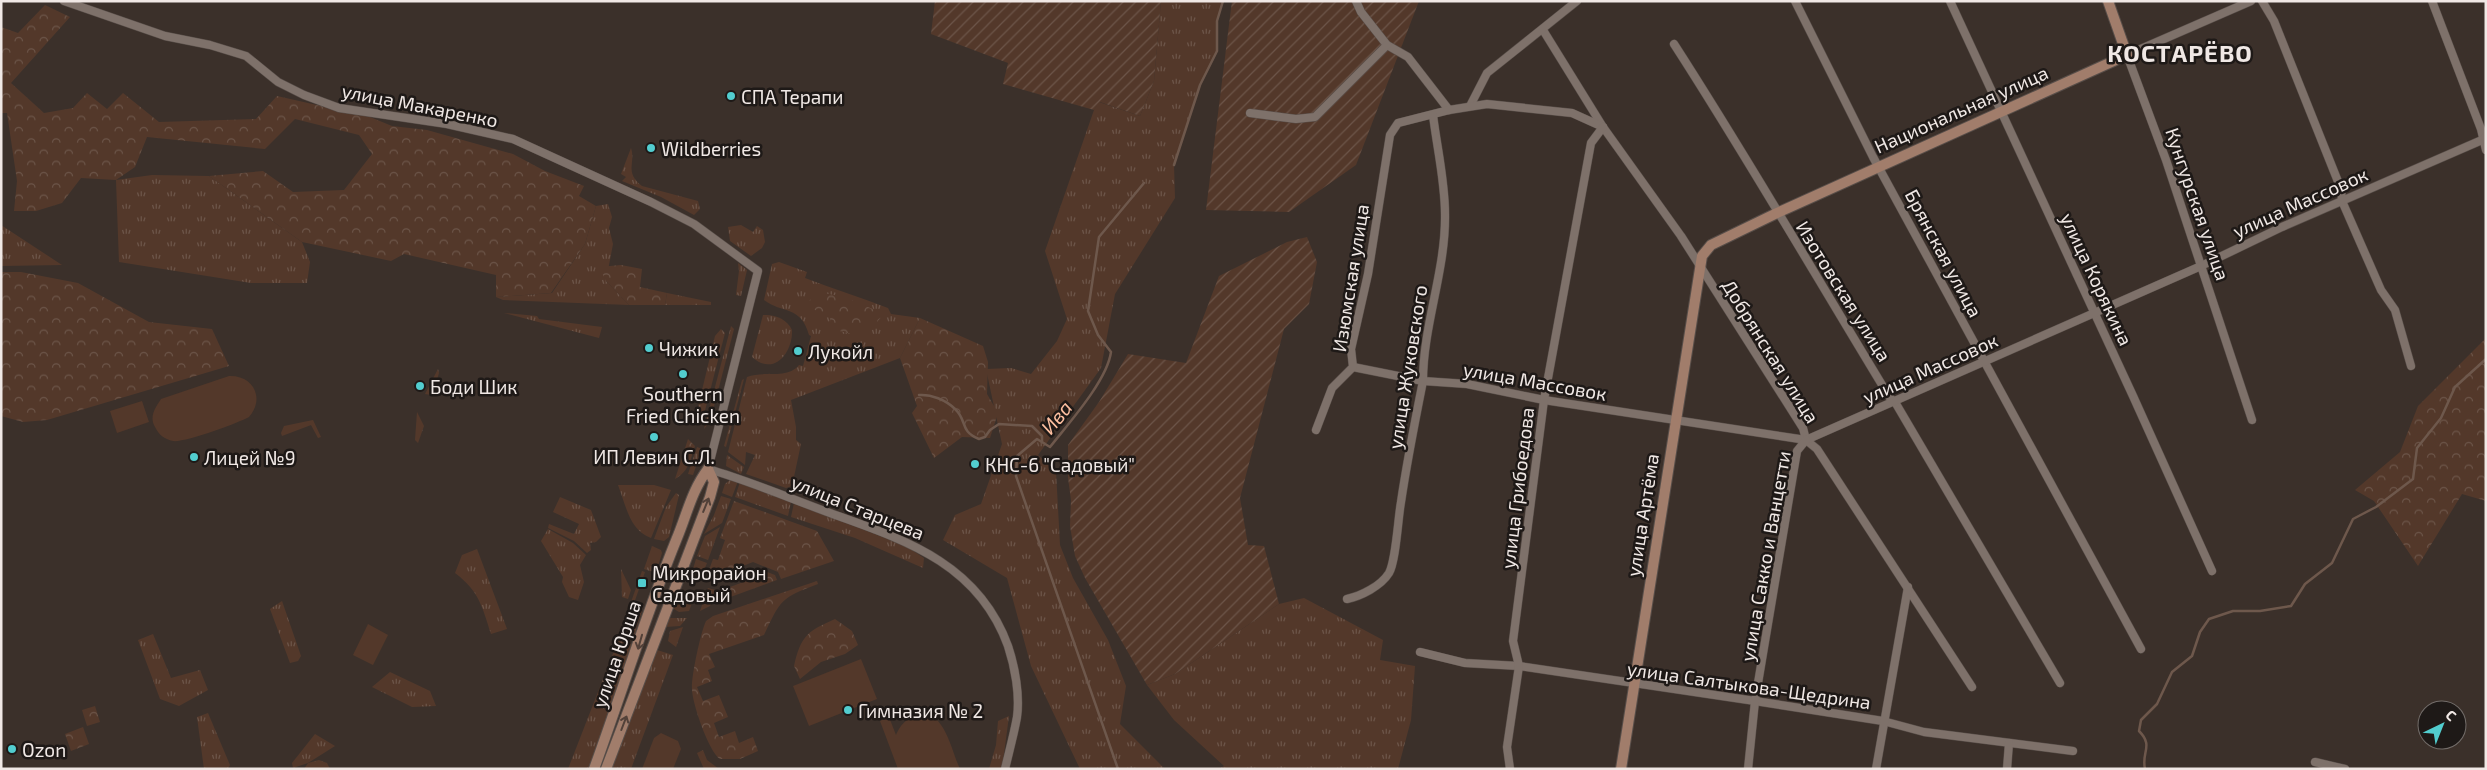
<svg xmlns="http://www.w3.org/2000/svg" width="2487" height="770" font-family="'Exo 2',sans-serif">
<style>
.grass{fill:url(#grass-tufts)}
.forest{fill:url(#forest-crowns)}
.garden{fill:url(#garden-furrows)}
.pitch{fill:#53382a}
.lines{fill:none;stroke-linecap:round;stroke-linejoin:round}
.stream{stroke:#6e584c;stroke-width:2.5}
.street-casing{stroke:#584e49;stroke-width:9}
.secondary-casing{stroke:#584e49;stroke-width:12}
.street{stroke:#7e716a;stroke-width:8}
.secondary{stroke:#a17d6b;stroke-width:10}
.oneway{stroke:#524139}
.poi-dot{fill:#52cdcf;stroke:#1e1917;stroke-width:2}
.labels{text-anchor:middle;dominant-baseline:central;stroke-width:5;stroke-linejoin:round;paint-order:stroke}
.poi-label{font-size:19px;fill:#f0e8e5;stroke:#1e1917;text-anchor:start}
.street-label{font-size:19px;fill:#f0e8e5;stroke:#1e1917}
.water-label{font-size:20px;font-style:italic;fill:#fec0a1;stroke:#1e1917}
.district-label{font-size:24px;font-weight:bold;letter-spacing:1px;fill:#f0e8e5;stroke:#1e1917}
</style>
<defs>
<pattern id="grass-tufts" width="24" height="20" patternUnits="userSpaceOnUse" patternTransform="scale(1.25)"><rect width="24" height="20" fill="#53382a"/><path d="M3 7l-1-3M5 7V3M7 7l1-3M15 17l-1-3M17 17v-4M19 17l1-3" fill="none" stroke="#6c5549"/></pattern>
<pattern id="forest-crowns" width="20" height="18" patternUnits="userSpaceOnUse" patternTransform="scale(1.25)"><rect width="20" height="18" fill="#53382a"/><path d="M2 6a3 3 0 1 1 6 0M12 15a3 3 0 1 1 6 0" fill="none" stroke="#6c5549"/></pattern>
<pattern id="garden-furrows" width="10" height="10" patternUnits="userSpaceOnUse" patternTransform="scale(1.25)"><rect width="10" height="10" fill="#53382a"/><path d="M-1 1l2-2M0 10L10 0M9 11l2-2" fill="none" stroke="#6c5549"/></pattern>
</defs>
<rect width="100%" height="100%" fill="#3b302a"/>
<g class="grass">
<polygon points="1161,1 1223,1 1217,21 1217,51 1200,85 1174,165 1175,198 1115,294 1101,368 1038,455 1056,471 1060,545 1073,578 1108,640 1126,686 1120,724 1165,769 1080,769 1031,666 1007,578 943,540 955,515 981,504 1002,444 986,369 1011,368 1031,374 1057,341 1067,319 1045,251 1094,110 1099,102 1140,116 1154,81"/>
<path d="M631,148C636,163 624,172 642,186L698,201L700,209L694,215L661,197L622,181L626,177L621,174Z"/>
<polygon points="152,175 209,176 302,242 310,262 307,283 251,283 119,262 116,180"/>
<polygon points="608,204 612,217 609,228 613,244 606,281 629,305 503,300 496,297 552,293 585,244 596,206"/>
<polygon points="1,225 62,265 1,266"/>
<polygon points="741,225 753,232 757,226 763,230 765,242 762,248 751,256 730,241 728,227"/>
<path d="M779,262L807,272L805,278C833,289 860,297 888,308L891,314L920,318L900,358L791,400L796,427V440L801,444L792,486L786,488L746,474L755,455L746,452L745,465L728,452L747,377C764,370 787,380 799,365L803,366L811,336L809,335C801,305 782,314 764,300L772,264Z"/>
<polygon points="738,263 747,270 741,296 736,295 739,271"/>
<polygon points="667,293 711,302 711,305 665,305"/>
<polygon points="504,313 537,316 539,319 602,327 599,338"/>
<path d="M763,315C775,314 787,319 792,330C793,352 774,377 752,357Z"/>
<polygon points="731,326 734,329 710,422 704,429"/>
<polygon points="721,329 725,333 702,422 698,407 715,336"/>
<polygon points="438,369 439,373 432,395 425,394"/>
<polygon points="744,379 726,447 724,446 742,380"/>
<polygon points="417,412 424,426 418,443 415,440"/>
<polygon points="313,420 321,437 318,438 311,425 282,436 281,433 284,426"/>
<polygon points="697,447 702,449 693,475 688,474"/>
<polygon points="727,455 744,467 741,474 726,466"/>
<polygon points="731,479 738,481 732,497 722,493 725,484"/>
<polygon points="740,482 791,502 788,516 735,497"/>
<path d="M618,485H654L671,490L651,538C629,530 626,505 618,485Z"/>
<polygon points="676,493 679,495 669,537 664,541 654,539 666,507"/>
<polygon points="721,496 731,499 722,523 704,534 714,515"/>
<polygon points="560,497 591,510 601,537 596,542 590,543 591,550 587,553 574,541 548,528 549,524 574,534 579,524 553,512"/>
<polygon points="794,503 906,546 924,558 923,568 855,538 791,517"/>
<polygon points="720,527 708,560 697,556 705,536"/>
<polygon points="548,529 573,543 586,555 580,565 584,582 578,600 569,597 562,582 563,577 541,541"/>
<polygon points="652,546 661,550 662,553 656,573 644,569"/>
<path d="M477,549L507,629L491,634C482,606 479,591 455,573L462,555Z"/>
<polygon points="696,559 707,563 700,580 694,583 689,582"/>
<polygon points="621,569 631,590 628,599 622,597"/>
<polygon points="642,571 645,572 633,606 630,605"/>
<polygon points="678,588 695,595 689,611 679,612 671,607"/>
<polygon points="708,588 719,591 710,606 700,611"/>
<polygon points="1304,598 1383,640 1380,660 1415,666 1411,720 1398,769 1219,769 1224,766 1174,720 1147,685 1175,674 1279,604"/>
<polygon points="282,601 301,656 298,661 290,663 270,609"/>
<polygon points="629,607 642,611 634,636 620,633"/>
<polygon points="670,618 687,618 680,626 665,627"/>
<polygon points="683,627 676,647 668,641 670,631"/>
<polygon points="153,634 171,678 200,670 208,690 179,706 160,699 138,640"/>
<polygon points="619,638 634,646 589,769 568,769"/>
<polygon points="654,649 673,655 631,769 611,769"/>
<polygon points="390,672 430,691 436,706 412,707 372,687"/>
<polygon points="208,713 230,765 228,769 204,769 197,717"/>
<polygon points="1009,716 1002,769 989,769 996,745 998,721"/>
<polygon points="315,734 335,746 308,763 293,768 292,763"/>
</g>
<g class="forest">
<polygon points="45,5 70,17 11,83 44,113 73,108 87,93 107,109 123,93 159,122 256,119 277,96 370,117 392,126 427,130 513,154 545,171 584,186 579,196 596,206 585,244 551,293 496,297 496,275 404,254 391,261 302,242 209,176 263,171 293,192 344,190 372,154 359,135 295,119 265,149 147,137 135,167 116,180 81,178 62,203 36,211 14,211 17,181 7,113 1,113 1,27 18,33"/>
<polygon points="621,265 642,269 640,287 667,293 665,305 629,305 606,281 599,267"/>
<polygon points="1,272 21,272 78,283 149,322 212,329 229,366 47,420 23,422 1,416"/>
<polygon points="823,293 845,297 884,314 876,323 852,334 831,329 830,317 809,307 806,302"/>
<polygon points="920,318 983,346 988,362 987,394 998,413 990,438 962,437 934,458 912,413 917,406 900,358"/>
<polygon points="2486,338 2486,501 2462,494 2418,566 2374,501 2355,490 2400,452 2418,406"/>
<path d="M688,439L695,446C690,461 689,471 675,479Z"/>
<polygon points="734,501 817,531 834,561 781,579 778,572 753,562 710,579 706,578 713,559 718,560 725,540 720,538"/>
<polygon points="757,568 775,575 777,580 725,599 730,587 754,578 751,571"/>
<path d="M817,581L818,584C781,598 781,599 764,635L709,654L715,667L708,670L712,681L697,687L703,701L719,695L728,717L714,723L719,737L735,731L739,743L753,737L758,751L740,759H720C709,752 692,703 692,689C691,677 701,631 706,621L713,616Z"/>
<path d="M835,619L852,631L858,645L845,654L821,662L800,679L794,666C801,635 808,631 835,619Z"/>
<polygon points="95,706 100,722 87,726 82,710"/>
<polygon points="83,727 89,744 71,751 65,734"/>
<polygon points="703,750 707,760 719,769 704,769 697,753"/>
<polygon points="319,760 327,763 330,769 304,769 308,763"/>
</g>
<g class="garden">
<polygon points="935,1 1161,1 1154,81 1140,116 1100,102 1094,110 1003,84 1008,63 931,34"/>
<polygon points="1232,1 1419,1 1356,165 1289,212 1206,210"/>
<polygon points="1307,237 1317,262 1309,304 1284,329 1240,498 1248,545 1264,546 1279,604 1175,674 1147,685 1085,578 1075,556 1070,526 1071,500 1068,478 1068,445 1099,402 1128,354 1186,363 1219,276 1287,242"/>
</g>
<g class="pitch">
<path d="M229,376C254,375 265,399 249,417C238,423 184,443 173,441C164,439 159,435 155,427C149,417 155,408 161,399Z"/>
<polygon points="142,401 149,422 117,433 110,411"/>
<polygon points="368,624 388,635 373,665 353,655"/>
<polygon points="861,659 877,699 809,726 793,686"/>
<path d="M923,712C946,717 951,749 960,769H898L880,721L889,717L896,735C902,721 909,718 923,712Z"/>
<polygon points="661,733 678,741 681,749 673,769 642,769 654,738"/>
</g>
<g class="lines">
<g class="stream">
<polyline points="1174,165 1200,85 1217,51 1217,21 1223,1"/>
<path d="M919,395C931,394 946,400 955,409C968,421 959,431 979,439L985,437L990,430L999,424L1032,426L1042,436V442"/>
<path d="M1118,769L1016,476L1017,456L1037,439L1050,447C1068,424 1107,381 1111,352L1098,335L1088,311L1099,237L1144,183"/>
<path d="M2145,769C2141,752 2154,746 2139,731L2141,720L2157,704L2172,672L2192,656L2200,632L2209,619L2233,611H2260L2291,606L2305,584L2332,563L2353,519L2376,507L2413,479L2417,448L2441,418L2455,387L2486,359"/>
</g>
<g class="street-casing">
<g id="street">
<path d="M64,1L165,36L210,45L246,56L278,82L304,95L339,108L447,124L513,139L651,202L694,224L758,271L708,469C750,481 789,498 830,513C905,540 978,563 1008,646C1015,667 1020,695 1017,717C1014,734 1009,752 1005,769"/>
<polyline points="1356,1 1361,12 1387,45 1408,57 1449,110"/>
<polyline points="1795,1 1873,157 2141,649"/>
<polyline points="1950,1 2133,396 2212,571"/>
<polyline points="2251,1 2127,55 2166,160 2252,420"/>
<polyline points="2262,1 2274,21 2341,189 2342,201 2381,290 2395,310 2411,366"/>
<polyline points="2432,1 2481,129 2486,150"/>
<polyline points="1543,30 1603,127 1681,236 1803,428 1806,440 1817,449 1972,687"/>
<path d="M1674,44C1749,160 1818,280 1890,398L1895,402L2060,683"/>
<polyline points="1470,106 1487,73 1577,1"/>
<polyline points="1250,113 1296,119 1315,117 1387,45"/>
<polyline points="1353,367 1423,381 1467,384 1544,400 1806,440 2201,266 2282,227 2482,140 2486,136"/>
<polyline points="1316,430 1332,388 1353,367 1351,349 1368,274 1390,135 1398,123 1449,110 1487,104 1572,113 1603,127"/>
<path d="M1347,599C1361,596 1381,586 1389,573C1396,561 1398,518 1401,502C1407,461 1415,421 1423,381C1423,325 1446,270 1445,214C1445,181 1437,148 1433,115"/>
<polyline points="1420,652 1465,663 1519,666 1755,701 1883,721 1924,732 2073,751"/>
<polyline points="2315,762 2345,769"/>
<polyline points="1510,769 1507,747 1519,666 1513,641 1544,400 1591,143 1603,127"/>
<polyline points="1748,769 1755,701 1797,451 1806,440"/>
<polyline points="1876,769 1908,587"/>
<polyline points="2007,769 2009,743"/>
</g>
</g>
<g class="secondary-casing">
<g id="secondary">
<path d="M594,769C622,692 646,614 677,538C687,514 692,490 708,469"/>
<polyline points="606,769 710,497 714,482 708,469"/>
<polyline points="1621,769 1702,256 1711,245 1777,213 2127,55 2108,1"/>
</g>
</g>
<use href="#street" class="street"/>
<use href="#secondary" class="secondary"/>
</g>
<defs><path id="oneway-shaft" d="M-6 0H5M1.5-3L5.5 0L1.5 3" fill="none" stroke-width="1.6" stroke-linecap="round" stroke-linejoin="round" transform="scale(1.25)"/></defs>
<g class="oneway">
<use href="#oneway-shaft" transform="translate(706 505) rotate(-68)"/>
<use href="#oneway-shaft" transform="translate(640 642) rotate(106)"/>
<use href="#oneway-shaft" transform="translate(624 723) rotate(-69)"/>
</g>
<g class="poi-dot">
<circle cx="731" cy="96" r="5"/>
<circle cx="651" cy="148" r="5"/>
<circle cx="649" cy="348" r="5"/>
<circle cx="798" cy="351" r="5"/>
<circle cx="683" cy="374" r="5"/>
<circle cx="420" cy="386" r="5"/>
<circle cx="654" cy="437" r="5"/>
<circle cx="194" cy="457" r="5"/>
<circle cx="975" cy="464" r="5"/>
<rect x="637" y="578" width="10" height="10" rx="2.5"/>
<circle cx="848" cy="710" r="5"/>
<circle cx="12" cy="749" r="5"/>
</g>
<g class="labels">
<g class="poi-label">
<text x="741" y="96">СПА Терапи</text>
<text x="661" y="148">Wildberries</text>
<text x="659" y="348">Чижик</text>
<text x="808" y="351">Лукойл</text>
<text x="430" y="386">Боди Шик</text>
<text x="683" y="393" text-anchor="middle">Southern<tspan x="683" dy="22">Fried Chicken</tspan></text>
<text x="654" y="456" text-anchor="middle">ИП Левин С.Л.</text>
<text x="204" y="457">Лицей №9</text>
<text x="985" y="464">КНС-6 "Садовый"</text>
<text x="652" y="572">Микрорайон<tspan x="652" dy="22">Садовый</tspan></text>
<text x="858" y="710">Гимназия № 2</text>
<text x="22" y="749">Ozon</text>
</g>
<g class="street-label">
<text transform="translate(420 105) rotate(11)">улица Макаренко</text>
<text transform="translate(1961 109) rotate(-24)">Национальная улица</text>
<text transform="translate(2300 202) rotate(-24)">улица Массовок</text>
<text transform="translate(2198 204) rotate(71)">Кунгурская улица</text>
<text transform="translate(1944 253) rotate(62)">Брянская улица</text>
<text transform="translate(1350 278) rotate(-81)">Изюмская улица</text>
<text transform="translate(2097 279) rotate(65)">улица Корякина</text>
<text transform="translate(1844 291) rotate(58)">Изотовская улица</text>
<text transform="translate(1771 351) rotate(58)">Добрянская улица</text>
<text transform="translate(1407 367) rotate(-81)">улица Жуковского</text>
<text transform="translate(1930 368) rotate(-24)">улица Массовок</text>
<text transform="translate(1535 381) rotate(10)">улица Массовок</text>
<text transform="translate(1517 488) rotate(-83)">улица Грибоедова</text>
<text transform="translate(858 507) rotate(22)">улица Старцева</text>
<text transform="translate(1642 515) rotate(-81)">улица Артёма</text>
<text transform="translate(1765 556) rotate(-80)">улица Сакко и Ванцетти</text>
<text transform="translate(616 654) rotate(-71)">улица Юрша</text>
<text transform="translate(1749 685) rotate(8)">улица Салтыкова-Щедрина</text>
</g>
<g class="water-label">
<text transform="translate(1056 417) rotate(-51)">Ива</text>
</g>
<g class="district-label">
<text x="2180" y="52">КОСТАРЁВО</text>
</g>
</g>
<rect width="2487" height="770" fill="none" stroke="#f0e8e5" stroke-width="5"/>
<g transform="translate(2442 725) rotate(43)"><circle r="24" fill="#1e1917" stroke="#726c69"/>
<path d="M0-4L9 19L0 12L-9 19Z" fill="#52cdcf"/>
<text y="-8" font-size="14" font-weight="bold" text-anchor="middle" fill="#f0e8e5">С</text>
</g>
</svg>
